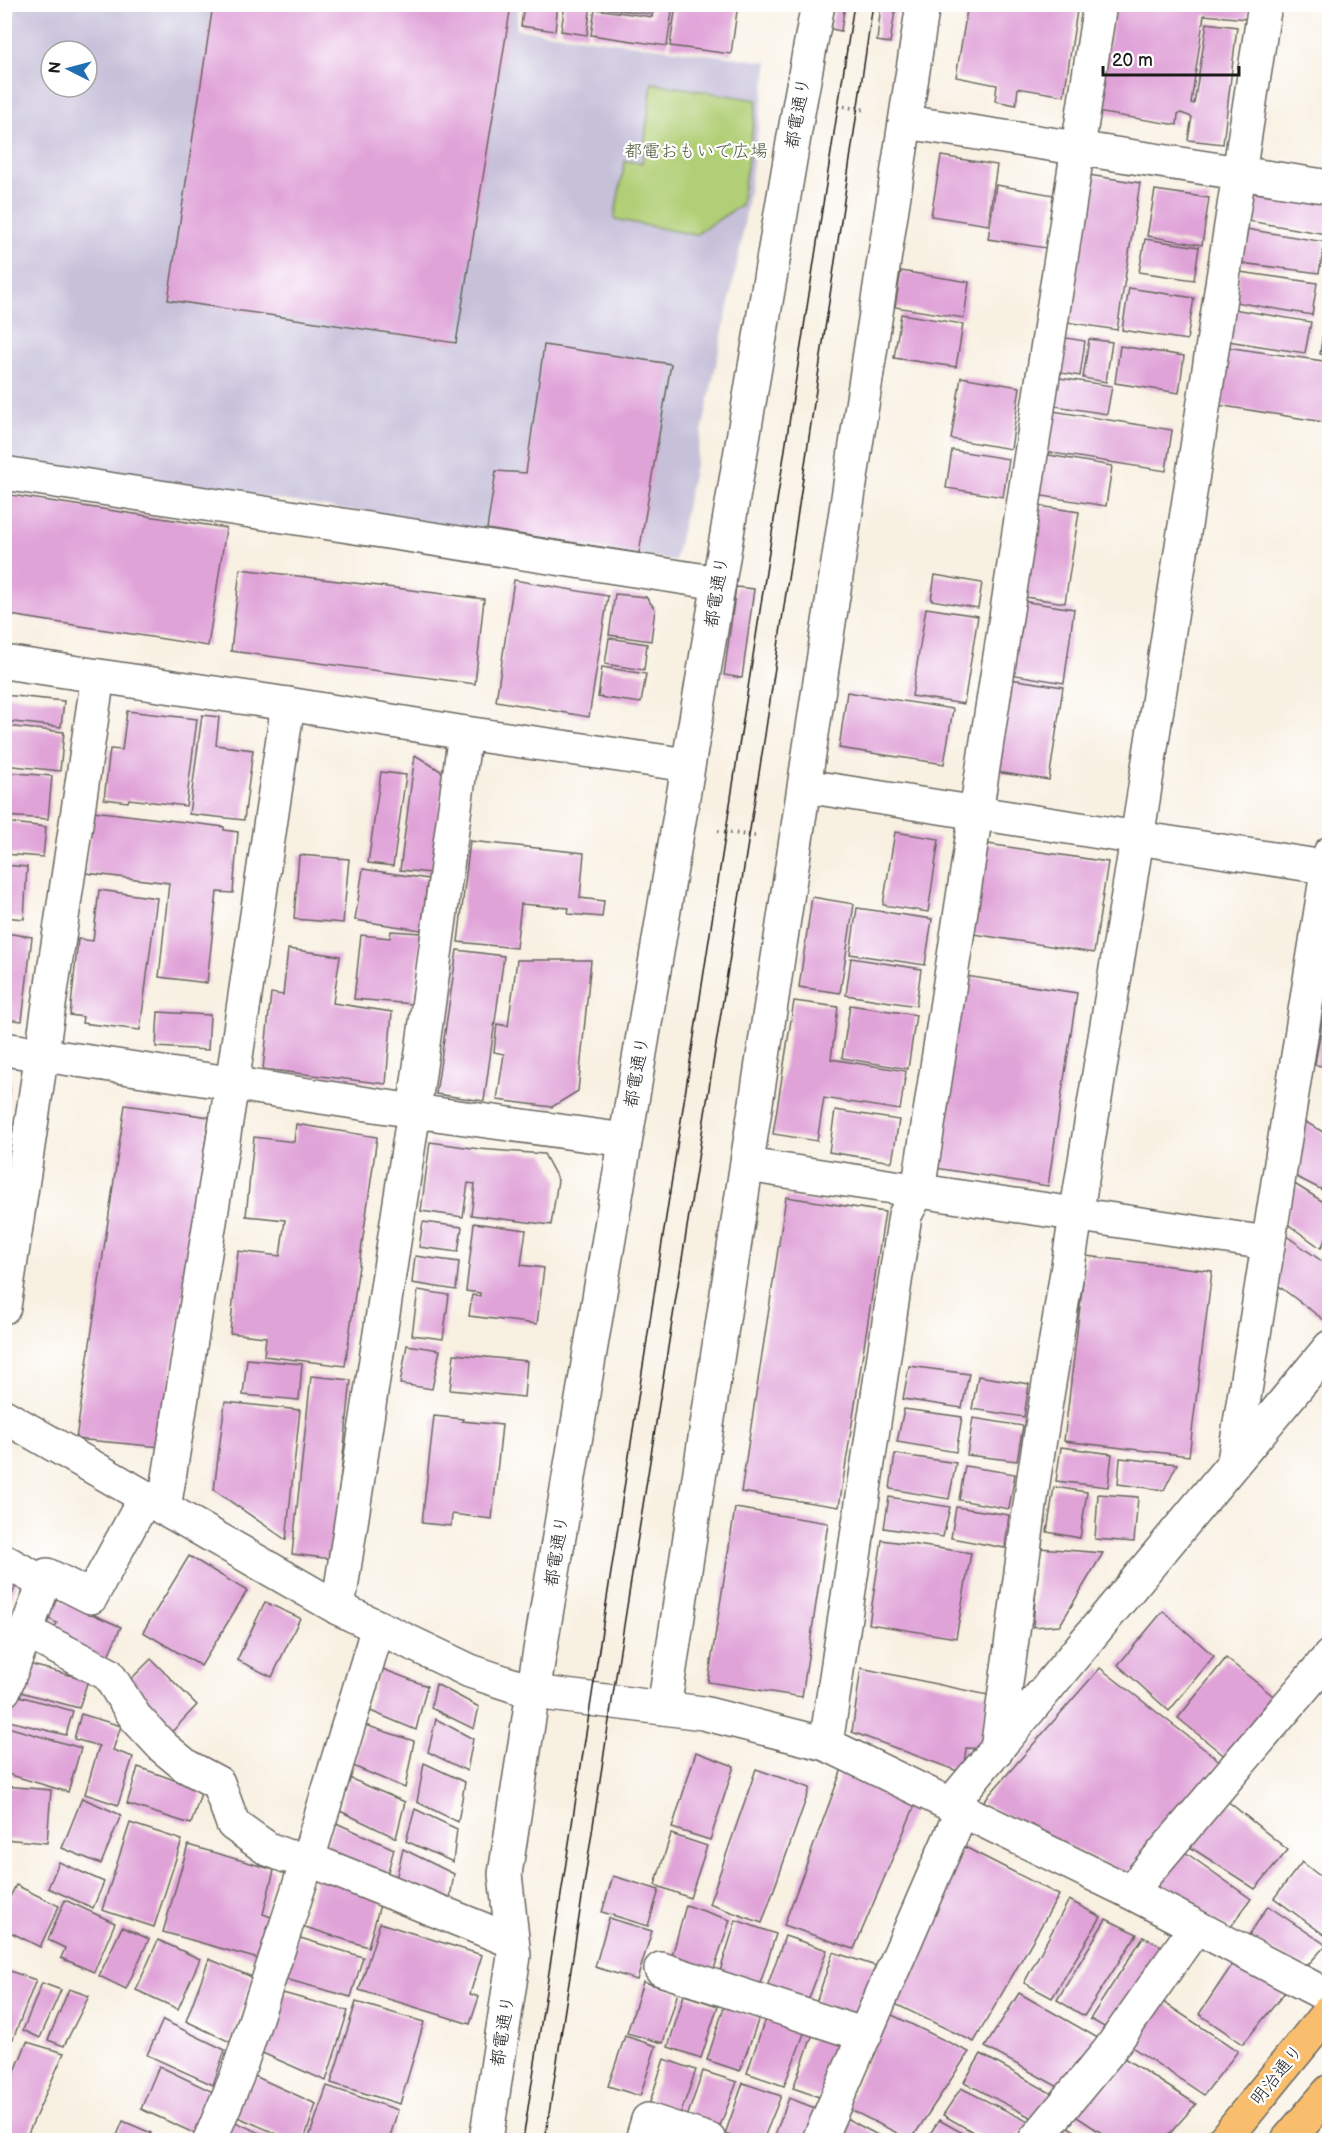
<svg xmlns="http://www.w3.org/2000/svg" width="1334" height="2145" font-family="'Balsamiq Sans','Klee One',sans-serif">
<style>
.industrial{fill:#c6c0d9;fill-rule:evenodd}
.green{fill:#b1cf76;stroke:#667649;stroke-width:1.5}
.building{fill:#e0a3d8}
.lines{fill:none;stroke-linecap:round;stroke-linejoin:round}
.minor-casing{stroke:#696661;stroke-width:36}
.major-casing{stroke:#696661;stroke-width:36}
.path{stroke:#696661;stroke-width:4;stroke-dasharray:1.5 4.5;stroke-linecap:butt}
.minor{stroke:#fff;stroke-width:33}
.major{stroke:#f9be6d;stroke-width:33}
.tram{stroke:#1c1c1c;stroke-width:1.5}
.labels{text-anchor:middle;dominant-baseline:central;stroke-width:4.5;stroke-linejoin:round;paint-order:stroke}
.street-label{font-size:18px;fill:#1c1c1c;stroke:#fff}
.park-label{font-size:18px;fill:#505b3c;stroke:#fff}
</style>
<rect width="100%" height="100%" fill="#fff"/>
<filter id="ink" filterUnits="userSpaceOnUse"><feTurbulence type="fractalNoise" baseFrequency=".0167" numOctaves="2"/><feDisplacementMap in="SourceGraphic" scale="12" xChannelSelector="R" yChannelSelector="G"/><feConvolveMatrix kernelMatrix="1 2 1 2 8 2 1 2 1" color-interpolation-filters="sRGB"/></filter>
<filter id="wash" filterUnits="userSpaceOnUse"><feTurbulence type="fractalNoise" baseFrequency=".008" numOctaves="4" result="noise"/><feDisplacementMap in="SourceGraphic" scale="24" xChannelSelector="R" yChannelSelector="G"/><feGaussianBlur stdDeviation="1.35" result="paint"/><feColorMatrix in="noise" values="0 0 0 0 0 0 0 0 0 0 0 0 0 0 0 0 0 1.4 0 .05"/><feComposite in="paint" operator="in"/></filter>
<g filter="url(#wash)">
<rect width="100%" height="100%" fill="#f8f0e1"/>
<path class="industrial" d="M16,5H519L516,29L768,62L741,245L675,561L5,457L4,77ZM51,51H87V87H51Z"/>
<polygon class="green" points="652,83 757,100 741,205 695,235 614,219 625,161 642,163"/>
<g id="blocks">
<g class="building">
<polygon points="524,4 558,4 555,31 521,26"/>
<polygon points="565,4 591,4 587,35 561,31"/>
<polygon points="596,4 651,4 650,14 596,7"/>
<polygon points="654,4 673,4 667,46 591,35 595,9 652,17"/>
<polygon points="676,4 738,4 731,54 670,46"/>
<polygon points="835,4 845,4 841,31 831,29"/>
<polygon points="881,4 896,4 890,43 877,41"/>
<polygon points="968,4 1078,4 1064,96 1018,88 1016,105 995,101 997,85 956,77"/>
<polygon points="1116,4 1249,4 1247,19 1204,15 1191,103 1194,104 1207,23 1237,27 1223,144 1188,140 1192,117 1181,113 1178,114 1177,125 1096,112"/>
<polygon points="213,5 511,5 456,343 168,300"/>
<polygon points="941,156 997,165 988,225 931,216"/>
<polygon points="1082,174 1140,183 1117,330 1060,321"/>
<polygon points="996,185 1054,195 1046,248 988,239"/>
<polygon points="1254,188 1330,201 1326,234 1248,221"/>
<polygon points="1155,190 1209,198 1202,245 1147,236"/>
<polygon points="1246,229 1325,242 1319,273 1241,263"/>
<polygon points="1145,239 1199,247 1194,280 1139,272"/>
<polygon points="901,271 969,282 964,318 895,307"/>
<polygon points="1240,272 1317,283 1312,315 1235,302"/>
<polygon points="1129,288 1194,298 1187,340 1122,330"/>
<polygon points="1328,298 1330,298 1330,315 1325,314"/>
<polygon points="1233,309 1311,322 1305,353 1228,341"/>
<polygon points="901,314 963,324 956,367 894,358"/>
<polygon points="1324,326 1330,327 1330,356 1320,354"/>
<polygon points="1054,336 1085,341 1080,376 1049,371"/>
<polygon points="1089,339 1112,342 1106,382 1083,378"/>
<polygon points="544,345 671,364 639,553 487,529 496,471 526,473"/>
<polygon points="1120,346 1184,356 1179,393 1115,383"/>
<polygon points="1226,347 1330,362 1330,423 1217,405"/>
<polygon points="1047,376 1112,386 1107,414 1042,404"/>
<polygon points="961,377 1020,387 1011,449 951,439"/>
<polygon points="1053,411 1172,430 1166,471 1046,452"/>
<polygon points="952,450 1009,459 1003,497 946,488"/>
<polygon points="1043,454 1112,466 1106,506 1036,495"/>
<polygon points="4,494 226,528 208,646 4,614"/>
<polygon points="1032,505 1079,512 1065,603 1018,596"/>
<polygon points="240,569 484,599 475,684 231,651"/>
<polygon points="935,575 982,583 978,608 931,600"/>
<polygon points="514,580 608,596 589,717 496,701"/>
<polygon points="736,587 754,589 742,678 724,675"/>
<polygon points="615,594 646,597 655,609 651,641 609,635"/>
<polygon points="1021,601 1074,609 1064,683 1010,674"/>
<polygon points="926,608 978,616 964,704 912,696"/>
<polygon points="609,638 647,644 644,670 605,664"/>
<polygon points="602,667 646,674 641,703 598,697"/>
<polygon points="1010,679 1063,687 1049,780 996,772"/>
<polygon points="847,692 953,709 944,764 839,748"/>
<polygon points="4,695 64,701 61,727 4,721"/>
<polygon points="127,711 197,719 186,806 129,799 128,802 104,799 110,749 122,750"/>
<polygon points="202,715 219,717 216,745 253,750 244,820 189,814"/>
<polygon points="4,726 64,732 60,771 4,765"/>
<polygon points="415,755 444,773 432,873 400,870"/>
<polygon points="4,772 52,776 48,819 4,816"/>
<polygon points="381,772 406,775 393,866 368,863"/>
<polygon points="93,811 193,823 224,827 224,830 238,832 233,893 217,892 207,983 159,977 169,883 86,873"/>
<polygon points="4,822 46,827 43,857 4,854"/>
<polygon points="895,832 939,839 928,912 883,905"/>
<polygon points="470,841 584,853 580,898 604,901 602,917 568,914 569,908 521,904 516,948 458,942"/>
<polygon points="981,843 1108,862 1094,953 967,933"/>
<polygon points="299,855 349,859 343,923 294,919"/>
<polygon points="4,865 27,867 24,919 4,917"/>
<polygon points="363,869 428,879 421,930 355,920"/>
<polygon points="99,890 157,898 140,1030 82,1023 83,1017 70,1015 78,939 93,941"/>
<polygon points="812,897 854,904 840,993 799,987"/>
<polygon points="857,908 932,919 925,965 850,954"/>
<polygon points="391,931 421,933 413,1004 354,999 361,935 390,938"/>
<polygon points="5,933 32,937 22,1021 5,1019"/>
<polygon points="288,949 340,956 333,1003 392,1012 386,1084 263,1069 271,993 283,995"/>
<polygon points="457,950 504,956 484,1101 436,1094"/>
<polygon points="851,958 921,969 916,1006 846,995"/>
<polygon points="517,960 591,960 578,1091 552,1107 497,1100 504,1054 494,1052 497,1024 508,1026"/>
<polygon points="959,975 1077,993 1048,1186 929,1167"/>
<polygon points="1328,987 1330,988 1330,1067 1315,1065"/>
<polygon points="794,1001 838,1007 831,1059 906,1071 900,1110 824,1098 817,1141 773,1134"/>
<polygon points="850,1005 916,1015 908,1069 842,1058"/>
<polygon points="158,1012 210,1015 208,1050 156,1047"/>
<polygon points="4,1086 10,1087 6,1120 4,1120"/>
<polygon points="125,1105 209,1117 161,1447 76,1439"/>
<polygon points="835,1110 899,1120 892,1162 829,1152"/>
<polygon points="1304,1121 1330,1136 1330,1194 1293,1175"/>
<polygon points="296,1124 377,1137 345,1366 264,1356 266,1337 230,1333 238,1251 280,1256 285,1220 246,1216 254,1137 294,1142"/>
<polygon points="430,1142 479,1149 544,1154 558,1180 551,1225 471,1215 475,1184 468,1183 463,1217 421,1211"/>
<polygon points="1293,1183 1330,1206 1330,1229 1321,1248 1286,1223"/>
<polygon points="786,1197 885,1212 839,1507 741,1492"/>
<polygon points="423,1222 462,1227 458,1252 419,1247"/>
<polygon points="474,1223 526,1230 521,1265 544,1268 537,1324 469,1316 472,1295 480,1296 480,1293 466,1291"/>
<polygon points="1285,1235 1330,1267 1330,1313 1324,1320 1276,1284"/>
<polygon points="415,1256 459,1262 456,1290 412,1283"/>
<polygon points="1086,1256 1212,1271 1189,1456 1064,1441"/>
<polygon points="418,1290 449,1295 443,1339 412,1335"/>
<polygon points="407,1345 440,1350 432,1389 400,1384"/>
<polygon points="454,1354 527,1361 524,1397 450,1390"/>
<polygon points="247,1359 302,1364 299,1400 243,1395"/>
<polygon points="909,1366 969,1374 962,1408 903,1399"/>
<polygon points="311,1376 351,1380 332,1559 292,1554"/>
<polygon points="978,1376 1029,1384 1024,1417 972,1409"/>
<polygon points="225,1402 300,1410 286,1540 214,1490"/>
<polygon points="904,1409 962,1417 956,1452 897,1442"/>
<polygon points="434,1416 463,1419 462,1421 502,1425 492,1519 452,1514 451,1526 422,1523"/>
<polygon points="973,1418 1023,1426 1017,1461 967,1455"/>
<polygon points="1061,1447 1112,1454 1108,1487 1056,1481"/>
<polygon points="895,1454 956,1463 949,1499 890,1489"/>
<polygon points="1120,1458 1177,1464 1164,1490 1118,1484"/>
<polygon points="965,1466 1015,1474 1009,1509 959,1500"/>
<polygon points="1054,1487 1087,1492 1080,1538 1047,1532"/>
<polygon points="1098,1494 1138,1497 1134,1542 1095,1539"/>
<polygon points="889,1497 950,1507 943,1537 884,1528"/>
<polygon points="956,1507 1009,1515 1005,1548 951,1538"/>
<polygon points="735,1508 828,1523 802,1697 708,1682"/>
<polygon points="882,1540 971,1553 956,1638 869,1624"/>
<polygon points="1039,1548 1103,1553 1060,1625 1033,1627"/>
<polygon points="189,1556 247,1591 201,1666 143,1632"/>
<polygon points="4,1575 18,1581 4,1613"/>
<polygon points="54,1597 121,1627 106,1660 51,1635 57,1623 45,1617"/>
<polygon points="265,1602 300,1618 272,1677 237,1660"/>
<polygon points="1163,1611 1214,1656 1169,1711 1118,1665"/>
<polygon points="1226,1658 1277,1699 1227,1758 1178,1718"/>
<polygon points="151,1659 197,1705 168,1736 120,1690"/>
<polygon points="21,1662 88,1680 79,1708 13,1690"/>
<polygon points="380,1668 427,1686 416,1730 368,1710"/>
<polygon points="861,1668 988,1695 980,1749 966,1748 963,1773 852,1732"/>
<polygon points="1100,1668 1221,1762 1126,1874 982,1803"/>
<polygon points="436,1684 479,1707 474,1729 431,1708"/>
<polygon points="12,1694 73,1711 66,1735 5,1720"/>
<polygon points="81,1714 121,1726 113,1750 133,1757 118,1805 85,1794 99,1746 74,1739"/>
<polygon points="436,1719 473,1739 467,1771 428,1752"/>
<polygon points="365,1725 414,1741 405,1788 353,1766"/>
<polygon points="4,1726 81,1748 68,1792 4,1773"/>
<polygon points="696,1752 734,1766 710,1840 672,1828"/>
<polygon points="424,1763 465,1782 458,1822 417,1802"/>
<polygon points="138,1767 202,1790 191,1824 127,1804"/>
<polygon points="756,1769 810,1788 762,1923 709,1904"/>
<polygon points="842,1769 916,1803 854,1949 784,1925"/>
<polygon points="349,1778 405,1802 396,1838 340,1811"/>
<polygon points="4,1786 51,1790 47,1843 4,1839"/>
<polygon points="82,1798 121,1815 101,1864 62,1848"/>
<polygon points="1225,1799 1288,1850 1255,1889 1187,1845"/>
<polygon points="415,1809 457,1829 453,1862 406,1841"/>
<polygon points="334,1822 394,1849 386,1879 324,1854"/>
<polygon points="130,1823 182,1840 154,1927 102,1910"/>
<polygon points="671,1834 707,1846 690,1898 655,1885"/>
<polygon points="188,1845 274,1870 263,1914 274,1918 262,1960 163,1932"/>
<polygon points="963,1846 1059,1895 974,2042 893,2003"/>
<polygon points="403,1849 454,1874 449,1904 395,1883"/>
<polygon points="1182,1850 1251,1899 1230,1928 1152,1889"/>
<polygon points="59,1862 104,1882 93,1908 48,1888"/>
<polygon points="1302,1862 1330,1884 1330,1939 1274,1898"/>
<polygon points="318,1874 382,1898 368,1947 302,1926"/>
<polygon points="613,1876 659,1890 648,1926 602,1912"/>
<polygon points="16,1885 59,1906 40,1947 4,1929 4,1909"/>
<polygon points="65,1900 115,1923 94,1972 61,1958 65,1948 48,1940"/>
<polygon points="1069,1900 1101,1917 1052,1998 1024,1983"/>
<polygon points="686,1905 730,1920 714,1969 672,1956"/>
<polygon points="1268,1906 1326,1945 1306,1967 1247,1938"/>
<polygon points="609,1918 652,1931 637,1980 595,1967"/>
<polygon points="1106,1919 1137,1934 1084,2016 1057,2000"/>
<polygon points="736,1920 776,1934 760,1984 720,1971"/>
<polygon points="380,1923 482,1955 470,1994 479,1997 470,2024 359,1990"/>
<polygon points="122,1927 149,1939 126,1989 99,1976"/>
<polygon points="785,1936 827,1950 808,2001 767,1987"/>
<polygon points="297,1937 363,1957 351,1997 285,1979"/>
<polygon points="1143,1937 1172,1951 1113,2032 1090,2019"/>
<polygon points="158,1940 200,1959 178,2009 136,1990"/>
<polygon points="833,1952 879,1967 860,2017 816,2003"/>
<polygon points="209,1959 252,1977 230,2042 186,2021"/>
<polygon points="1232,1965 1286,1991 1243,2044 1199,2014"/>
<polygon points="4,1969 36,1980 13,2039 4,2035"/>
<polygon points="643,1982 678,1992 663,2043 627,2033"/>
<polygon points="42,1983 61,1990 40,2038 23,2030"/>
<polygon points="69,1989 89,1996 64,2046 48,2040"/>
<polygon points="279,1992 348,2011 326,2081 258,2051"/>
<polygon points="1019,1993 1103,2041 1062,2089 985,2047"/>
<polygon points="684,1995 718,2006 701,2058 668,2047"/>
<polygon points="1160,2000 1238,2051 1204,2095 1129,2045"/>
<polygon points="356,2002 424,2022 400,2104 331,2083"/>
<polygon points="724,2007 759,2018 740,2071 707,2060"/>
<polygon points="888,2013 969,2052 911,2140 847,2108"/>
<polygon points="765,2019 805,2031 784,2086 747,2073"/>
<polygon points="163,2020 225,2050 213,2085 147,2055"/>
<polygon points="813,2034 851,2046 825,2099 793,2088"/>
<polygon points="625,2036 656,2046 640,2096 608,2086"/>
<polygon points="27,2042 64,2053 25,2140 4,2140 4,2098"/>
<polygon points="981,2054 1056,2096 1034,2119 964,2082"/>
<polygon points="1124,2058 1196,2104 1164,2140 1112,2140 1074,2115"/>
<polygon points="664,2059 696,2070 679,2118 648,2108"/>
<polygon points="4,2063 11,2066 5,2080 4,2080"/>
<polygon points="159,2066 215,2093 198,2135 141,2109"/>
<polygon points="703,2071 737,2082 718,2131 686,2120"/>
<polygon points="248,2073 316,2104 304,2140 291,2140 233,2115"/>
<polygon points="743,2083 781,2096 763,2140 743,2140 725,2134"/>
<polygon points="327,2086 398,2110 389,2140 308,2140"/>
<polygon points="961,2088 1031,2123 1013,2140 987,2140 943,2115"/>
<polygon points="789,2098 820,2110 807,2140 773,2140"/>
<polygon points="842,2116 887,2140 831,2140"/>
<polygon points="229,2119 275,2140 221,2140"/>
<polygon points="939,2120 975,2140 926,2140"/>
<polygon points="123,2121 151,2133 148,2140 115,2140"/>
<polygon points="1065,2125 1089,2140 1054,2140"/>
</g>
</g>
</g>
<g filter="url(#ink)">
<use href="#blocks" fill-opacity="0" stroke="#696661" stroke-width="1.5"/>
<g class="lines">
<g class="minor-casing">
<g id="minor">
<polyline points="906,122 1330,187"/>
<polyline points="4,473 719,583"/>
<polyline points="4,662 288,704 465,733 688,765"/>
<polyline points="805,786 1330,868"/>
<polyline points="4,1049 414,1111 625,1140"/>
<polyline points="747,1165 1267,1243"/>
<polyline points="4,1307 98,676"/>
<polyline points="4,1416 338,1608 470,1671 533,1692 703,1713 826,1744 1130,1892 1330,1997"/>
<polyline points="1234,1461 1330,853"/>
<polyline points="164,1509 232,1084 288,704"/>
<polyline points="4,1561 44,1583"/>
<polyline points="338,1608 414,1111 465,733"/>
<polyline points="27,1632 108,1674 135,1717 163,1747 186,1766 218,1783 233,1824 268,1849 286,1856 308,1859 512,1941"/>
<polyline points="4,1690 47,1575 91,1597 145,1498"/>
<polyline points="664,1708 923,4"/>
<polyline points="826,1744 905,1215 918,1191 1100,4"/>
<polyline points="997,1750 1034,1476 1137,839 1265,4"/>
<polyline points="951,1804 1330,1347"/>
<polyline points="1130,1892 1330,1656"/>
<polyline points="661,1969 865,2035"/>
<polyline points="210,2140 237,2076 308,1859 378,1627"/>
<polyline points="486,2140 514,1956 505,1874 533,1692 757,355 799,107 818,4"/>
<polyline points="642,2140 648,2120 709,2140"/>
<polyline points="819,2140 962,1810"/>
<polyline points="1035,2140 1108,2052 1195,1928"/>
</g>
</g>
<g class="major-casing">
<g id="major">
<polyline points="1224,2140 1330,2010"/>
<polyline points="1288,2140 1330,2091"/>
</g>
</g>
<g class="path">
<polyline points="838,106 867,110"/>
<polyline points="718,831 755,836"/>
</g>
<use href="#minor" class="minor"/>
<use href="#major" class="major"/>
<g class="tram">
<polyline points="523,2140 854,4"/>
<polyline points="545,2140 612,1701 765,735 873,4"/>
</g>
</g>
</g>
<g class="labels">
<g class="street-label">
<text transform="translate(798 113) rotate(-80)">都電通り</text>
<text transform="translate(717 592) rotate(-81)">都電通り</text>
<text transform="translate(637 1072) rotate(-80)">都電通り</text>
<text transform="translate(557 1551) rotate(-81)">都電通り</text>
<text transform="translate(503 2031) rotate(-81)">都電通り</text>
<text transform="translate(1277 2075) rotate(-51)">明治通り</text>
</g>
<g class="park-label">
<text x="696" y="151">都電おもいで広場</text>
</g>
</g>
<rect width="1334" height="2145" fill="none" stroke="#fff" stroke-width="24"/>
<g transform="translate(69 69) rotate(276)"><circle r="28" fill="#ffffff" stroke="#a4a4a4" stroke-width="1.5"/>
<path d="M0-4.5L10 22L0 15L-10 22Z" fill="#1f6fb2"/>
<text y="-9" font-size="16" font-weight="bold" text-anchor="middle" fill="#1c1c1c">N</text>
</g>
<path d="M1103 66v9h136v-9" fill="none" stroke="#1c1c1c" stroke-width="3"/>
<text x="1112" y="66" font-size="18" fill="#1c1c1c" stroke="#ffffff" stroke-width="4.5" paint-order="stroke">20 m</text>
</svg>
